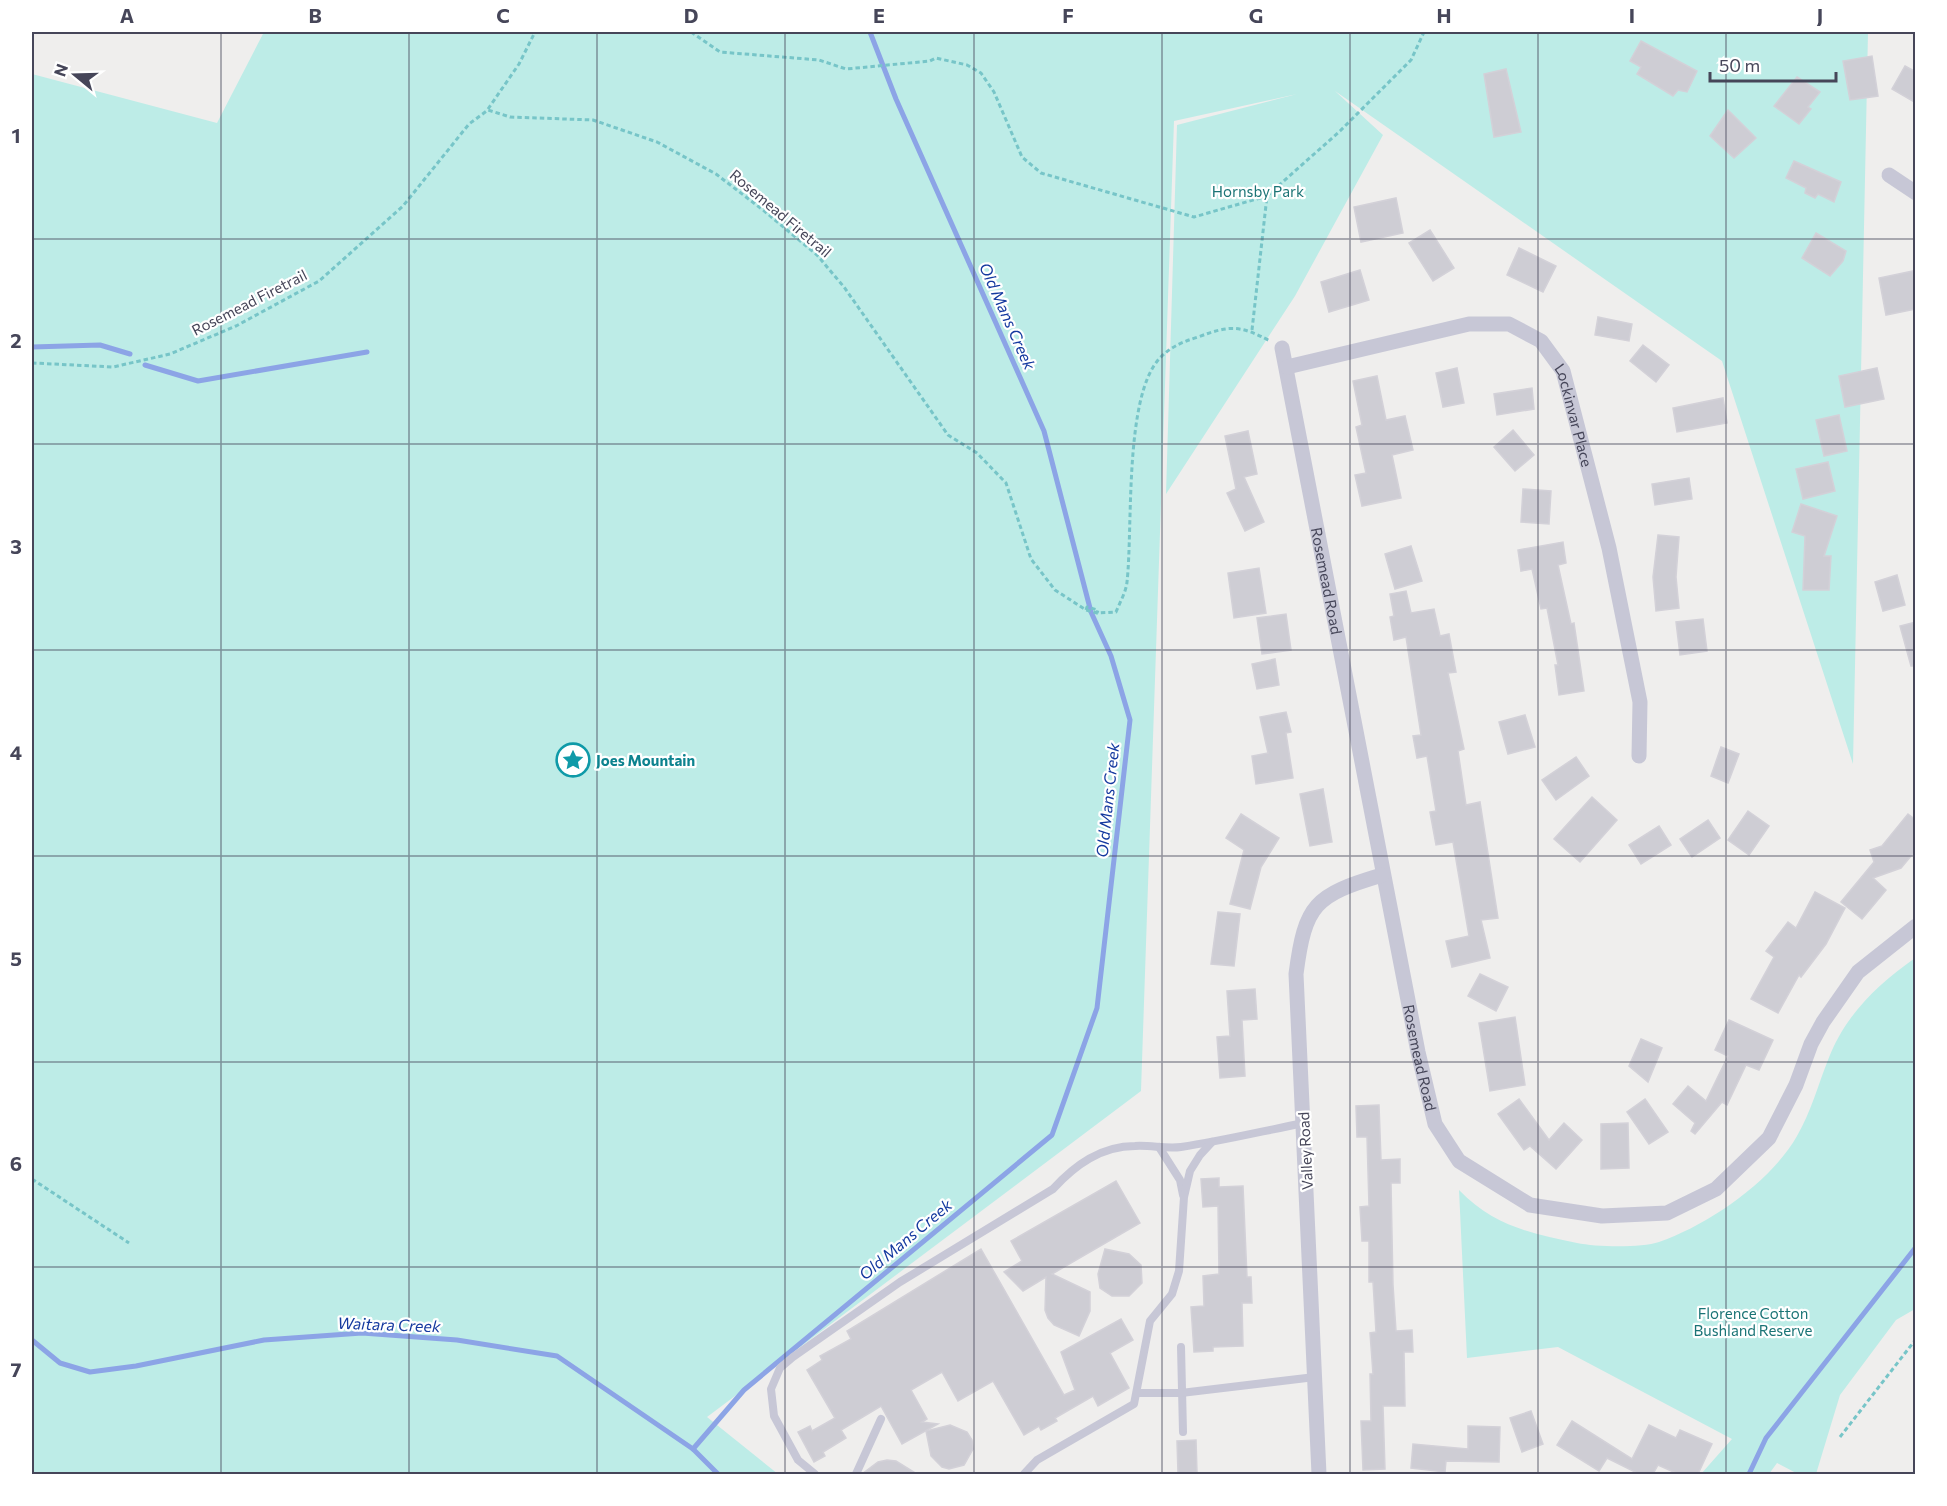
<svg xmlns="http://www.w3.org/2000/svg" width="1947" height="1506" font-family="Commissioner,sans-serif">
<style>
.green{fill:#bdece7}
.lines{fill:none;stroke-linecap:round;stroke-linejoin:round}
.stream{stroke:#8ca4e6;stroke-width:5}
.building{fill:#cecdd4;stroke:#d3d1d8;stroke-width:1.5}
.path{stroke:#77c5c8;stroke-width:3;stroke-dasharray:4.5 3;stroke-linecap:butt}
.service{stroke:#c7c7d6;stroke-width:8}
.minor{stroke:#c7c7d6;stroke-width:15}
.grid{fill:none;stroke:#464659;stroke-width:1.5;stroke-opacity:0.55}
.labels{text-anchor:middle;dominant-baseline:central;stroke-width:4.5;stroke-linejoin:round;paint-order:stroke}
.park-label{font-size:15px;fill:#1b7476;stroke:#fff}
.street-label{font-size:15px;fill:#464659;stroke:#fff}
.culture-label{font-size:15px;font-weight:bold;fill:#0d838f;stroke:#fff;text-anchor:start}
.water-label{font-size:16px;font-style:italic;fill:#14399f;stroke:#fff}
.neatline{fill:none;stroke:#464659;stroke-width:2}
.grid-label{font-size:20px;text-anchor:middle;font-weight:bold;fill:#464659}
</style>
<rect width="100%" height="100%" fill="#efeeed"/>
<g class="green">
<polygon points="264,32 1868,32 1853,764 1722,361 1335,91 1383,135 1295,296 1166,494 1177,125 1297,94 1174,121 1141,1091 707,1417 778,1474 32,1474 32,74 217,123"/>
<path d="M1915,958V1309L1896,1320L1840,1395L1816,1474H1798L1777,1463L1769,1474H1701L1732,1439L1558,1347L1467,1358L1459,1190C1494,1226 1530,1233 1577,1243C1596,1247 1641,1248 1659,1242C1708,1225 1771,1182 1797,1136C1811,1112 1818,1085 1828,1060C1845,1015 1877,985 1915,958Z"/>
</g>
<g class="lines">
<g class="stream">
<polyline points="32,347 100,345 130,354"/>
<polyline points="145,365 198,381 367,352"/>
<polyline points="32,1340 60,1363 90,1372 136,1366 264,1340 362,1333 457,1340 557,1356 693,1449 718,1474"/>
<polyline points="693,1449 744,1390 1052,1135 1097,1008 1130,720 1111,656 1091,612 1044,431 896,99 870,32"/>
<polyline points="1749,1474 1766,1438 1916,1247"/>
</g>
</g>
<g class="building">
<polygon points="1641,41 1697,71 1687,92 1678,90 1673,96 1637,74 1641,67 1630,61"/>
<polygon points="1872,56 1878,96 1850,100 1843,61"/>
<polygon points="1905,66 1916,72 1916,103 1892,89"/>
<polygon points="1506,69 1521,132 1494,137 1484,74"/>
<polygon points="1797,77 1820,92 1808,107 1811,109 1799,124 1774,106"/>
<polygon points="1728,110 1756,138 1734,158 1710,136"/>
<polygon points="1794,161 1841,182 1834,202 1818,194 1815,198 1805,193 1806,188 1786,178"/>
<polygon points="1396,198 1403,233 1361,242 1354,207"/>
<polygon points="1430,230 1454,268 1433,281 1409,243"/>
<polygon points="1816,233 1846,251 1843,261 1830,276 1802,258"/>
<polygon points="1519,248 1556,266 1543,292 1507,275"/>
<polygon points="1360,270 1369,300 1329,312 1321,282"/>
<polygon points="1913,271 1916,309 1886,315 1879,278"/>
<polygon points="1598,317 1632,324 1629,341 1595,335"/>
<polygon points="1643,345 1669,365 1656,382 1630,361"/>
<polygon points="1457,368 1464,403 1443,407 1436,373"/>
<polygon points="1877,368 1884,399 1845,407 1839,376"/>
<polygon points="1377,376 1386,420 1405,416 1413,450 1392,455 1401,498 1362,506 1355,475 1366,473 1356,427 1362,425 1353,381"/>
<polygon points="1532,388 1534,409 1497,415 1494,394"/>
<polygon points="1723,398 1727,423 1677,432 1673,408"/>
<polygon points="1839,415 1847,451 1824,456 1816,420"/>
<polygon points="1513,430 1534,455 1515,471 1494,447"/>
<polygon points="1248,431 1257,474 1244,477 1264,522 1245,531 1227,493 1236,489 1225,436"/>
<polygon points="1828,462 1835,491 1803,499 1796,469"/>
<polygon points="1689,478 1692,499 1655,505 1652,484"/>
<polygon points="1523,489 1551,491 1549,524 1521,522"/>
<polygon points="1801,504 1837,516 1824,556 1831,556 1829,590 1803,590 1805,536 1792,532"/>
<polygon points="1658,535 1679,537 1676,577 1679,608 1656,611 1653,577"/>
<polygon points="1563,542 1566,563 1558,565 1571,624 1574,623 1584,691 1559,695 1555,665 1558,665 1547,608 1541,609 1532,569 1521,571 1518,550"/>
<polygon points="1411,546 1422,581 1395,589 1385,554"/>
<polygon points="1259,568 1266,613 1234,618 1228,573"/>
<polygon points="1897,575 1905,605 1883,611 1875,582"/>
<polygon points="1406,591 1411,613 1434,609 1440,636 1449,634 1456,672 1448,673 1464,749 1458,751 1466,805 1480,802 1498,918 1481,920 1490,958 1452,967 1446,941 1469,936 1453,842 1436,845 1430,812 1436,811 1427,756 1417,758 1413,736 1421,735 1406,637 1394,640 1390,617 1394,616 1390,594"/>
<polygon points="1286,614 1291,650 1262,654 1257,618"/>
<polygon points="1703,619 1707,651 1680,655 1676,622"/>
<polygon points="1916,622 1916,666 1911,666 1900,626"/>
<polygon points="1275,659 1279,685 1257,689 1252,664"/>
<polygon points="1286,712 1291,732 1286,733 1293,778 1256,784 1252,756 1268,753 1260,717"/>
<polygon points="1525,715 1535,747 1508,754 1499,722"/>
<polygon points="1721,747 1739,754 1728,783 1711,776"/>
<polygon points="1576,757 1589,776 1556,800 1542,780"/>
<polygon points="1323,789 1332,842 1310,846 1300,794"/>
<polygon points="1592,797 1617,820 1580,862 1554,839"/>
<polygon points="1748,811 1769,826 1749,855 1728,840"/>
<polygon points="1241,814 1279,838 1261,867 1250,909 1230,904 1244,850 1226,838"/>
<polygon points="1908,814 1916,820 1916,850 1901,868 1873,878 1886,890 1862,919 1841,902 1874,862 1870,850 1882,846"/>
<polygon points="1708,820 1720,838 1692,857 1680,839"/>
<polygon points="1659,826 1671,845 1641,864 1629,845"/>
<polygon points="1815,892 1845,908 1826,944 1801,977 1799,975 1778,1013 1751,999 1774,957 1766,951 1788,922 1796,928"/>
<polygon points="1218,912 1240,914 1234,966 1211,964"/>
<polygon points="1480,974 1508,987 1496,1011 1468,996"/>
<polygon points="1255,989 1257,1019 1242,1020 1245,1076 1220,1078 1217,1037 1230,1036 1227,991"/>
<polygon points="1515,1017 1525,1085 1490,1091 1479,1023"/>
<polygon points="1729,1020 1773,1040 1759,1070 1746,1065 1727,1105 1722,1102 1695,1134 1691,1131 1695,1123 1673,1104 1688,1086 1706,1101 1728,1056 1715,1050"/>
<polygon points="1641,1039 1662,1048 1648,1082 1629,1066"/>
<polygon points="1519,1099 1549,1140 1564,1123 1582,1140 1556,1169 1530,1146 1524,1150 1498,1114"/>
<polygon points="1645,1099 1668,1132 1649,1144 1627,1112"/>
<polygon points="1379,1105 1381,1160 1400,1159 1400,1183 1391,1183 1393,1285 1396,1331 1412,1330 1413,1352 1404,1352 1405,1406 1383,1406 1385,1469 1363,1470 1361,1421 1371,1421 1370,1374 1373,1374 1370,1333 1376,1332 1373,1282 1369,1282 1369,1241 1362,1241 1360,1207 1369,1206 1367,1137 1357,1137 1356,1106"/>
<polygon points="1628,1123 1629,1168 1601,1169 1601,1124"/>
<polygon points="1219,1178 1219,1187 1243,1186 1247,1277 1251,1277 1252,1303 1242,1303 1243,1346 1213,1347 1213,1351 1194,1352 1191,1307 1204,1306 1203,1276 1219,1274 1218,1206 1203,1207 1201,1179"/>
<polygon points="1116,1181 1140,1223 1052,1274 1090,1292 1090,1311 1079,1336 1054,1325 1048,1318 1045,1310 1046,1277 1023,1291 1004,1272 1022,1261 1011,1241"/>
<polygon points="981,1249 1064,1395 1075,1390 1061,1352 1121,1319 1133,1340 1110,1353 1129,1388 1098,1406 1093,1396 1055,1418 1057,1421 1041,1430 1039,1426 1024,1435 993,1381 958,1401 942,1372 911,1390 927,1419 922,1422 938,1424 902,1444 881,1406 841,1430 846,1438 823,1452 825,1456 814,1462 798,1432 810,1426 812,1431 835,1418 807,1370 822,1360 820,1356 851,1339 847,1331"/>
<polygon points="1105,1249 1129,1254 1141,1265 1142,1283 1129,1296 1112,1296 1100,1288 1098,1274"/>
<polygon points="1531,1411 1543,1444 1522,1452 1510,1418"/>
<polygon points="1572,1421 1632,1459 1649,1425 1676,1438 1680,1430 1712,1444 1698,1474 1678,1474 1658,1465 1653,1474 1639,1474 1607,1458 1599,1471 1557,1445"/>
<polygon points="950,1425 967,1432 972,1440 973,1449 964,1465 949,1469 942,1467 931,1456 926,1431"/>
<polygon points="1468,1426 1500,1427 1499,1462 1446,1461 1445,1472 1411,1468 1413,1444 1468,1449"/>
<polygon points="1196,1440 1197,1472 1178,1473 1177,1441"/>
<polygon points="887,1460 896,1461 917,1474 862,1474 878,1462"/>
</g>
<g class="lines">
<g class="path">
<polyline points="691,32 720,52 819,60 846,69 930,61 936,58 967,65 981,73 994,92 1022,157 1041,173 1194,217 1267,196"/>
<polyline points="488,109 519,64 535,32"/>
<polyline points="1252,330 1267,196 1340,131 1411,60 1424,32"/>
<path d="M32,363L113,367L170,354L236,326L319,281L403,206L469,124L488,110L510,117L593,120L657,142L716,174L763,210L817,255L844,287L948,435L977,453L1006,483L1031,559L1055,590L1086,610L1097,613L1116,612C1120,602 1126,592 1127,582C1133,528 1124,398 1159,359C1170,347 1182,342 1198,337C1230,325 1240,325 1270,341"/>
<polyline points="1086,610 1087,607 1098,610 1097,613"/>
<polyline points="32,1179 129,1243"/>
<polyline points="1840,1437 1916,1339"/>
</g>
<g class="service">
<polyline points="1159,1147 1180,1180 1183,1195"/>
<polyline points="1181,1347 1183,1432"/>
<polyline points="1138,1393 1181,1393 1315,1377"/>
<path d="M815,1474L798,1460L774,1416L771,1389L780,1368L793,1357L900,1282L1053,1189C1075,1165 1101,1146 1135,1146C1151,1145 1166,1149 1181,1147C1222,1141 1263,1131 1304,1123"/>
<polyline points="856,1474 881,1419"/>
<polyline points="1024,1474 1037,1460 1134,1404 1150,1321 1172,1294 1179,1271 1184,1197 1190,1171 1200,1155 1212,1142"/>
</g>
<g class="minor">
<polyline points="1889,175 1916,193"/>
<path id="s1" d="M1282,348L1418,1052L1435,1124L1459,1161L1530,1205L1602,1216L1667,1213L1716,1189L1769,1138L1796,1085L1811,1044L1823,1022L1858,972L1916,926"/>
<path id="s2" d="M1287,367L1469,324H1509L1541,341L1563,371L1609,548L1640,702L1639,756"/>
<path d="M1319,1474L1296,974C1305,904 1315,895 1382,875"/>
</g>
</g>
<path class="grid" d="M221,32V1474M409,32V1474M597,32V1474M785,32V1474M974,32V1474M1162,32V1474M1350,32V1474M1538,32V1474M1726,32V1474M32,239H1916M32,444H1916M32,650H1916M32,856H1916M32,1062H1916M32,1267H1916"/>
<defs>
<g id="sight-ring" transform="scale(1.725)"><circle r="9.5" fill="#fff" stroke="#0f9aa8" stroke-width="1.5"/><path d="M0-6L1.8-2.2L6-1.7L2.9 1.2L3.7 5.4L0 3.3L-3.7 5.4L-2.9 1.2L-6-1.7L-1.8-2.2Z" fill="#0f9aa8"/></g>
</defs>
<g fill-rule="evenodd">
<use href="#sight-ring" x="573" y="760"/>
</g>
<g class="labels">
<g class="park-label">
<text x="1258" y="191">Hornsby Park</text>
<text x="1753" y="1313">Florence Cotton<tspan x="1753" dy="17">Bushland Reserve</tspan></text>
</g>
<g class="street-label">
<text transform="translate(781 213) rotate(40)">Rosemead Firetrail</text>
<text transform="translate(249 302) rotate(-27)">Rosemead Firetrail</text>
<text stroke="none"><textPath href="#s2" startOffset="346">Lockinvar Place</textPath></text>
<text stroke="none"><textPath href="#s1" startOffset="237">Rosemead Road</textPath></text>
<text stroke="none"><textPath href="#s1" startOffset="723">Rosemead Road</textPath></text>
<text transform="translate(1305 1151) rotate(-93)">Valley Road</text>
</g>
<g class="culture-label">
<text x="596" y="760">Joes Mountain</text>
</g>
<g class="water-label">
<text transform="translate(1008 316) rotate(66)">Old Mans Creek</text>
<text transform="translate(1107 800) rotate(-84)">Old Mans Creek</text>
<text transform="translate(905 1239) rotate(-40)">Old Mans Creek</text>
<text transform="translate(389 1324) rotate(2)">Waitara Creek</text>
</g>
</g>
<rect width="1947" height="1506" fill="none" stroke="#ffffff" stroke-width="66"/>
<g transform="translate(75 75) rotate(289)" stroke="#ffffff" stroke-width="4.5" paint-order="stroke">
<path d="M0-4.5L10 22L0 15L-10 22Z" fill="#464659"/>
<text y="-9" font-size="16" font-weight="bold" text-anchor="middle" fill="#464659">N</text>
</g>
<path d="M1710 72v9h126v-9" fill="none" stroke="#464659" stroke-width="3"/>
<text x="1719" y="72" font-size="18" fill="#464659" stroke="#ffffff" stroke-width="4.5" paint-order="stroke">50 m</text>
<rect x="33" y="33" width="1881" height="1440" class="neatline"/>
<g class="grid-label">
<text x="127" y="23">A</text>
<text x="315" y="23">B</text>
<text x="503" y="23">C</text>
<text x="691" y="23">D</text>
<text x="879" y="23">E</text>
<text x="1068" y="23">F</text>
<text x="1256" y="23">G</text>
<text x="1444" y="23">H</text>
<text x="1632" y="23">I</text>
<text x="1820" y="23">J</text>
<text x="16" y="143">1</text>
<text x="16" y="348">2</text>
<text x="16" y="554">3</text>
<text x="16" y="760">4</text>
<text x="16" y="966">5</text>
<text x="16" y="1171">6</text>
<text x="16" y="1377">7</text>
</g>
</svg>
